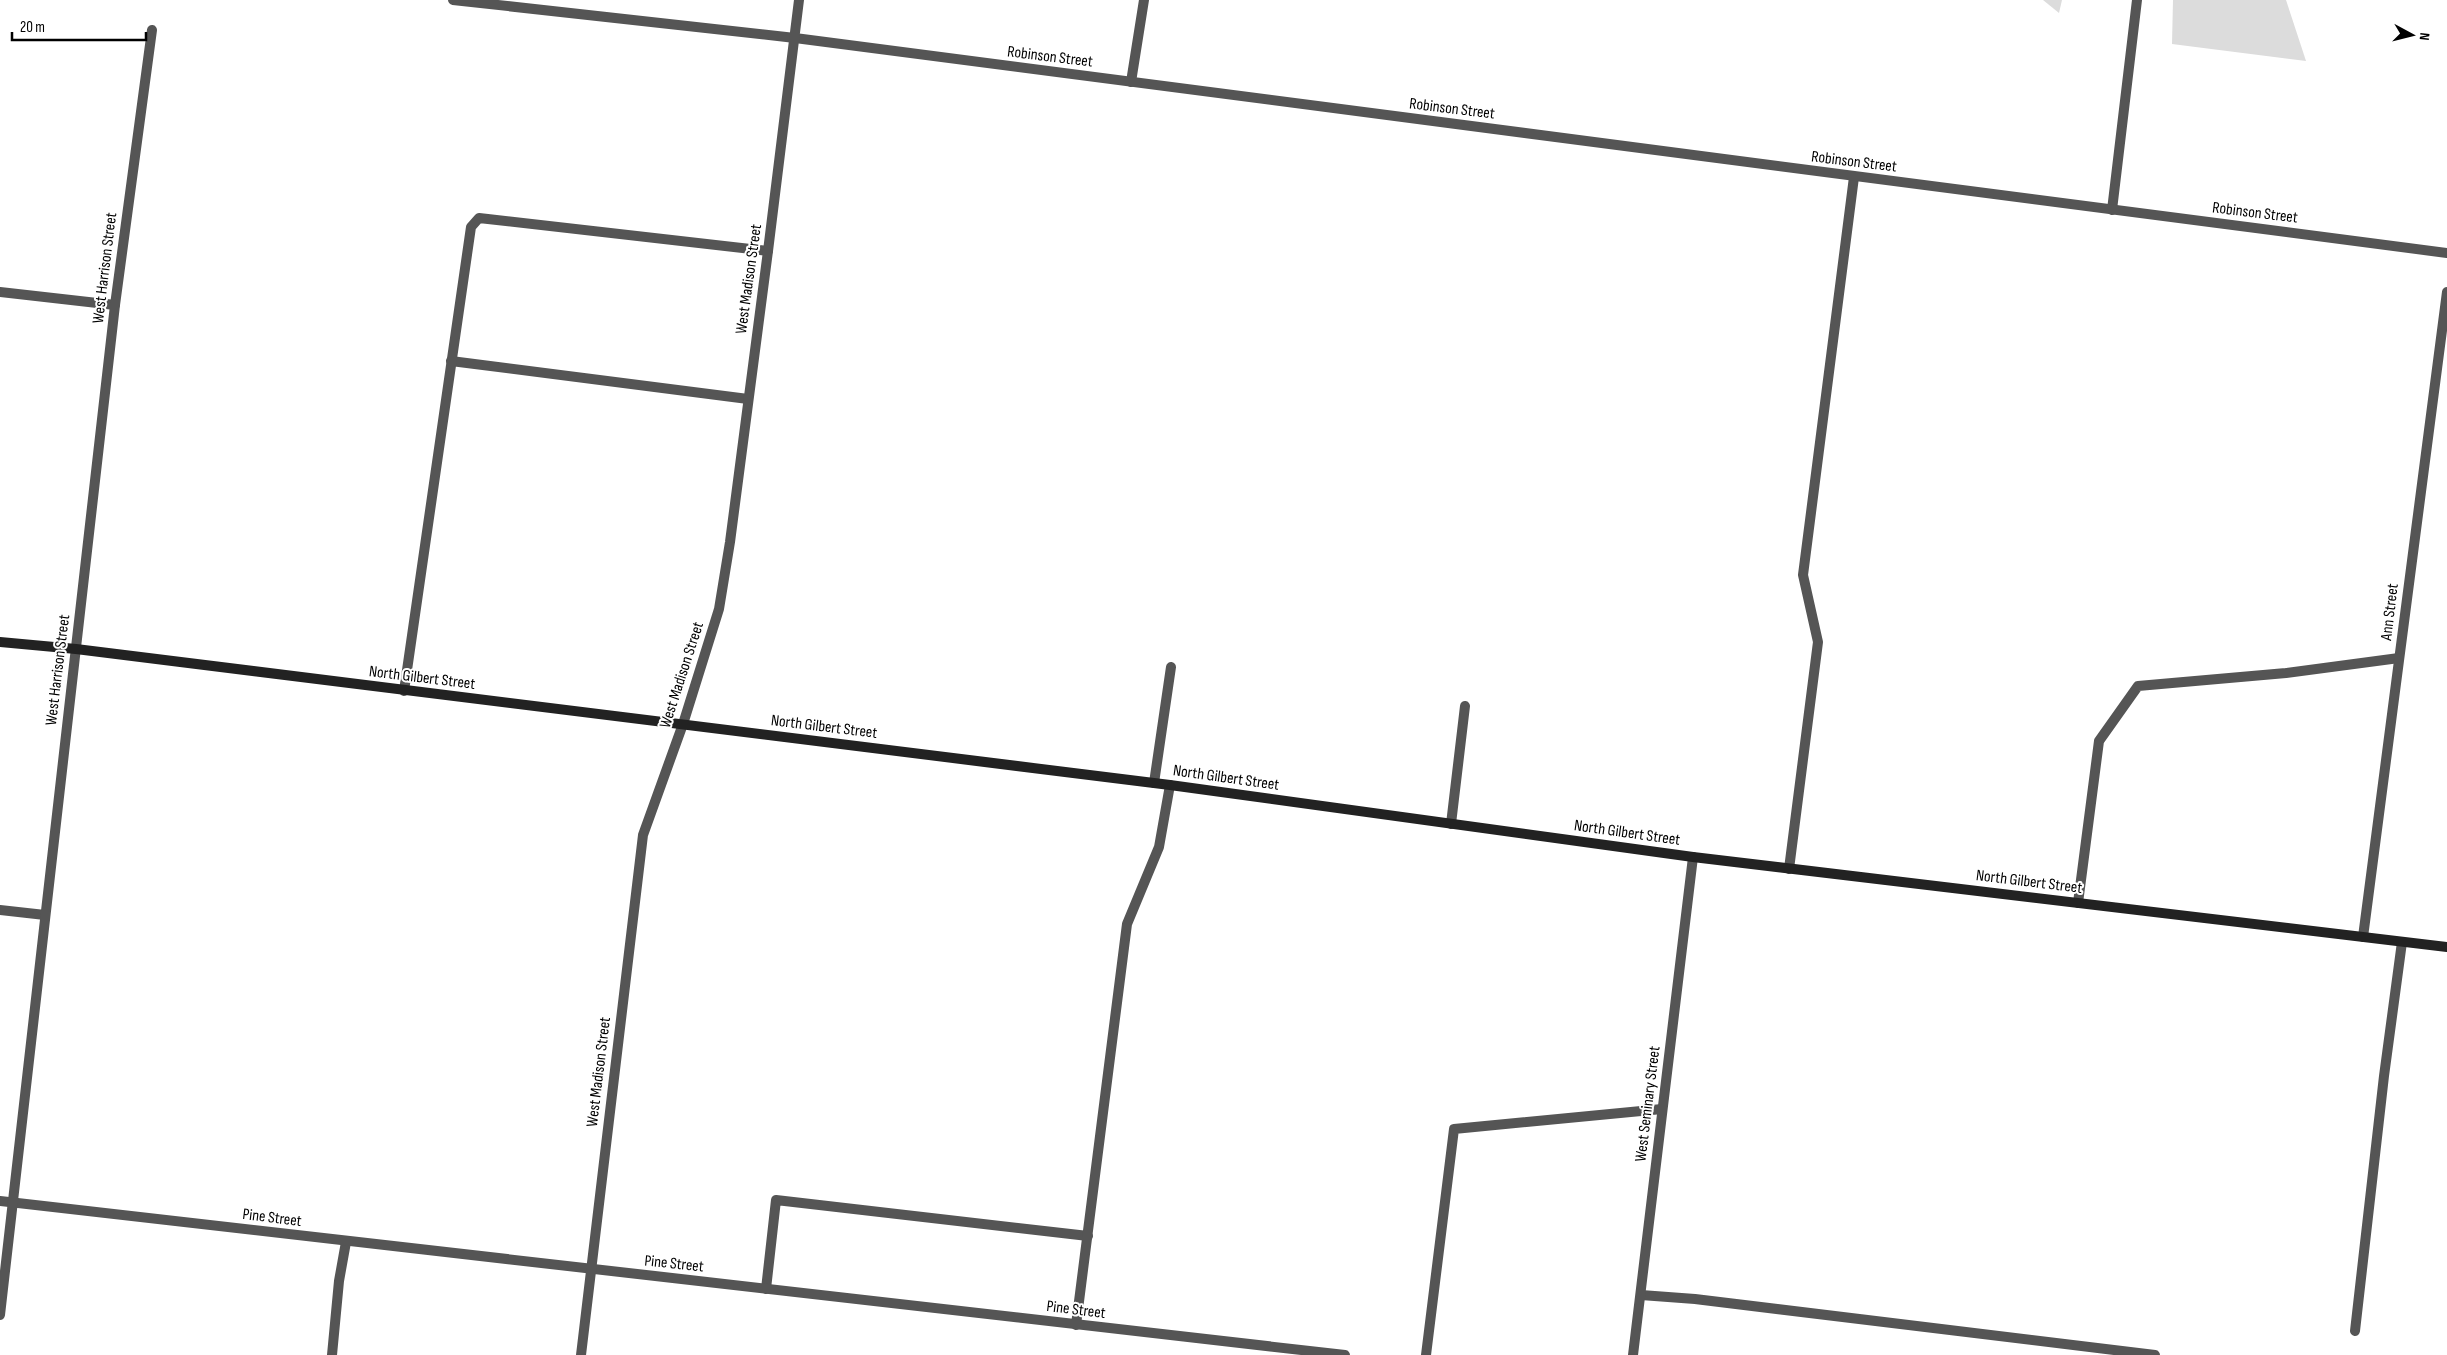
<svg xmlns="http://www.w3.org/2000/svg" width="2447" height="1355" font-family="'Sofia Sans Condensed',sans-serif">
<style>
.green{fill:#dcdcdc}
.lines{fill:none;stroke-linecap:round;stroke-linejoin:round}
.lane{stroke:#555;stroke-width:10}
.street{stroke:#555;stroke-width:10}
.secondary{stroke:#222;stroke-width:10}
.labels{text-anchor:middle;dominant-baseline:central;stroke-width:4;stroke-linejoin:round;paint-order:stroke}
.street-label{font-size:16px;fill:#000;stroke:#fff}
</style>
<rect width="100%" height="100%" fill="#fff"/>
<g class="green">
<polygon points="2043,0 2062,0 2059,13"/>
<polygon points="2173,0 2286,0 2306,61 2172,44"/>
</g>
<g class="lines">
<g class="lane">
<polyline points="1131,82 1144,0"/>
<polyline points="2112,210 2137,0"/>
<polyline points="0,292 115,305"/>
<polyline points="451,361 748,399"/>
<polyline points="404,691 471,227 479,218 768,251"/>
<polyline points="1154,783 1171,667"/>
<polyline points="1451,824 1465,706"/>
<polyline points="1789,869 1818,642 1803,575 1854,177"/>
<polyline points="2078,903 2099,741 2138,686 2286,673 2399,658"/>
<polyline points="0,910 45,915"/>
<polyline points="766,1289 776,1200 1088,1236"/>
<polyline points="1641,1295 1695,1299 2155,1355"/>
<polyline points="1076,1325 1127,924 1159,847 1170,785"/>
<polyline points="2355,1331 2384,1076 2402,942"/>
<polyline points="332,1355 339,1281 346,1242"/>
<polyline points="1426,1355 1454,1129 1662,1109"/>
</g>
<g class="street">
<polyline points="453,0 795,38 2447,253"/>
<polyline points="2363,937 2447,292"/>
<polyline points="0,1201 1345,1355"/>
<polyline points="0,1315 115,305 152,30"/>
<polyline points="581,1355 643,835 683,724 719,609 730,542 768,251 799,0"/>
<polyline points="1633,1355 1693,857"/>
</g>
<polyline class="secondary" points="0,642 76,649 1170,785 1693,857 2447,947"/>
</g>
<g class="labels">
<g class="street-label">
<text transform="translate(1050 57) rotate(7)">Robinson Street</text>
<text transform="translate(1452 109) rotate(7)">Robinson Street</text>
<text transform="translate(1854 162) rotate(7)">Robinson Street</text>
<text transform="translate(2255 213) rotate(7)">Robinson Street</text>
<text transform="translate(105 268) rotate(-83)">West Harrison Street</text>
<text transform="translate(749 279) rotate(-82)">West Madison Street</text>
<text transform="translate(2390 612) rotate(-83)">Ann Street</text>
<text transform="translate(58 670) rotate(-83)">West Harrison Street</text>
<text transform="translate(682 675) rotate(-72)">West Madison Street</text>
<text transform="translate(422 678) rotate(7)">North Gilbert Street</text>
<text transform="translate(824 727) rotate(7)">North Gilbert Street</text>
<text transform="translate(1226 778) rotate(8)">North Gilbert Street</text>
<text transform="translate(1627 833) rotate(8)">North Gilbert Street</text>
<text transform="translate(2029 882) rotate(7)">North Gilbert Street</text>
<text transform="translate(599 1072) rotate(-83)">West Madison Street</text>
<text transform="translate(1648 1104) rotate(-83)">West Seminary Street</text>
<text transform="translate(272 1218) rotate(7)">Pine Street</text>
<text transform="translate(674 1264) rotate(6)">Pine Street</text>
<text transform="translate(1076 1310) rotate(7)">Pine Street</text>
</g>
</g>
<g transform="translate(2412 35) rotate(97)" stroke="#ffffff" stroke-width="4" paint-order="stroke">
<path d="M0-4L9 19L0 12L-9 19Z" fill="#000000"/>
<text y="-8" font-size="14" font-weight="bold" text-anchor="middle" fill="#000000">N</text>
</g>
<path d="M12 32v8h134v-8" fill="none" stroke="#000000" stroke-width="2.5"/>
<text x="20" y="32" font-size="15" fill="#000000" stroke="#ffffff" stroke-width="4" paint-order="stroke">20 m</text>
</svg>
